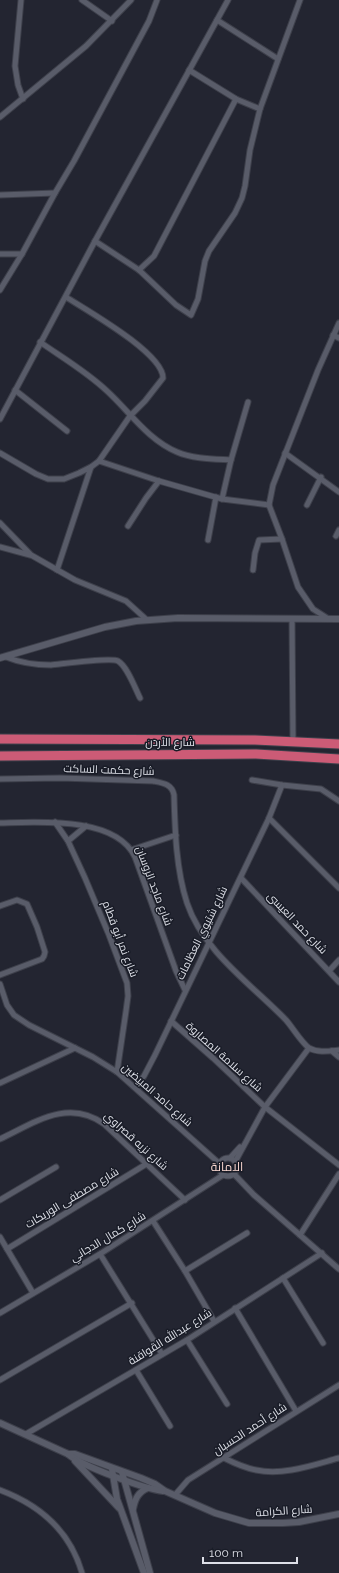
<svg xmlns="http://www.w3.org/2000/svg" width="339" height="1573" font-family="Raleway,Cairo,sans-serif">
<style>
.lines{fill:none;stroke-linecap:round;stroke-linejoin:round}
.minor-casing{stroke:#3e404b;stroke-width:7}
.tertiary-casing{stroke:#3e404b;stroke-width:8}
.trunk-casing{stroke:#3e404b;stroke-width:11}
.minor{stroke:#595c69;stroke-width:5}
.tertiary{stroke:#595c69;stroke-width:6}
.trunk{stroke:#cc5b76;stroke-width:9}
.labels{text-anchor:middle;dominant-baseline:central;stroke-width:3;stroke-linejoin:round;paint-order:stroke}
.street-label{font-size:11px;fill:#dee0e8;stroke:#191c27}
.neighbourhood-label{font-size:12px;fill:#fddbd3;stroke:#191c27}
</style>
<rect width="100%" height="100%" fill="#232531"/>
<g class="lines">
<g class="minor-casing">
<g id="minor">
<polyline points="21,0 15,66 18,85 23,99"/>
<polyline points="82,0 112,21"/>
<polyline points="217,20 278,59"/>
<polyline points="189,70 236,99 260,109"/>
<polyline points="0,117 86,46 131,0"/>
<polyline points="0,195 55,193"/>
<polyline points="95,241 139,270 176,305 191,315 198,299 205,261 209,251 235,213 242,198 245,186 250,150 260,109 300,0"/>
<polyline points="0,254 22,254"/>
<polyline points="139,270 154,256 236,99"/>
<polyline points="0,290 22,254 55,193 74,161 149,21 157,0"/>
<polyline points="333,335 339,338"/>
<path d="M40,342C63,358 87,372 107,391C130,412 147,439 177,452C193,459 214,459 231,460"/>
<polyline points="15,390 67,431"/>
<polyline points="0,419 95,241 228,0"/>
<path d="M0,453L36,474L48,479H64L79,473L91,467L99,461L130,416L145,401L163,378C163,353 86,310 66,297"/>
<polyline points="285,453 339,492"/>
<polyline points="99,461 159,481 222,499 269,505"/>
<polyline points="222,499 231,460 248,402"/>
<polyline points="307,505 321,477"/>
<polyline points="0,523 31,555 75,580 126,601 147,620"/>
<polyline points="128,526 146,498 159,481"/>
<polyline points="336,536 339,530"/>
<polyline points="208,540 216,497"/>
<polyline points="0,547 30,555"/>
<polyline points="57,570 91,467"/>
<polyline points="253,570 255,553 259,540 282,539"/>
<polyline points="327,618 313,609 298,587 282,539 269,505 273,485 318,370 339,323"/>
<polyline points="292,619 293,742"/>
<path d="M6,657C21,663 35,665 51,665C62,664 111,657 118,661C127,666 135,688 140,698"/>
<path d="M0,779L60,778L153,781C163,783 172,784 174,795C175,831 176,869 187,903C203,951 252,985 286,1020C293,1028 301,1042 309,1048C318,1053 329,1051 339,1050"/>
<polyline points="252,780 282,785 321,789 339,801"/>
<polyline points="269,818 339,888"/>
<polyline points="55,822 68,841 85,878 109,935 127,983 128,996 126,1011 117,1072"/>
<path d="M0,823C38,822 116,816 135,857L176,971L185,990"/>
<polyline points="68,841 86,826"/>
<polyline points="131,850 176,835"/>
<polyline points="241,878 339,982"/>
<polyline points="0,906 17,900 27,904 37,927 45,952 44,956 42,959 0,975"/>
<polyline points="329,971 339,960"/>
<polyline points="0,984 7,1005 14,1015 29,1025 93,1057 117,1072 220,1164"/>
<polyline points="171,1021 213,1058 265,1107 339,1165"/>
<polyline points="332,1051 339,1057"/>
<polyline points="0,1083 75,1048"/>
<polyline points="135,1087 144,1076 155,1055 269,818 282,785"/>
<path d="M0,1139C34,1123 68,1098 104,1124L185,1200"/>
<polyline points="230,1158 240,1147"/>
<circle cx="228" cy="1167" r="9"/>
<polyline points="235,1162 265,1107 309,1048"/>
<polyline points="234,1174 254,1195 339,1269"/>
<polyline points="0,1200 56,1167"/>
<polyline points="153,1221 185,1271 214,1321"/>
<polyline points="300,1235 339,1174"/>
<polyline points="0,1237 33,1293"/>
<polyline points="7,1249 148,1163"/>
<polyline points="100,1254 162,1354"/>
<polyline points="185,1271 247,1233"/>
<polyline points="283,1278 323,1343"/>
<polyline points="235,1308 296,1411"/>
<polyline points="0,1313 100,1254 223,1175"/>
<polyline points="187,1340 227,1404"/>
<polyline points="136,1370 170,1426"/>
<polyline points="0,1380 132,1303"/>
<polyline points="26,1434 187,1340 322,1253"/>
<path d="M224,1458C234,1463 245,1468 256,1470C283,1476 313,1465 339,1458"/>
<path d="M0,1490C40,1505 70,1531 82,1573"/>
<polyline points="175,1495 188,1480 339,1385"/>
</g>
</g>
<g class="tertiary-casing">
<g id="tertiary">
<polyline points="0,658 105,627 136,621 178,618 339,619"/>
<polyline points="0,1423 68,1454 75,1454 141,1478 155,1484 165,1491 215,1513 249,1523 283,1523 299,1522 339,1514"/>
<path d="M68,1454C81,1466 145,1489 163,1491"/>
<polyline points="75,1461 119,1508"/>
<polyline points="112,1469 117,1499 144,1573"/>
<polyline points="122,1472 150,1573"/>
<path d="M133,1509C135,1499 138,1492 148,1488"/>
</g>
</g>
<g class="trunk-casing">
<g id="trunk">
<polyline points="0,739 255,740 339,744"/>
<polyline points="0,756 256,754 339,759"/>
</g>
</g>
<use href="#minor" class="minor"/>
<use href="#tertiary" class="tertiary"/>
<use href="#trunk" class="trunk"/>
</g>
<g class="labels">
<g class="street-label">
<text x="170" y="742">شارع الأردن</text>
<text transform="translate(109 770) rotate(2)">شارع حكمت الساكت</text>
<text transform="translate(154 886) rotate(69)">شارع ماجد الروسان</text>
<text transform="translate(297 923) rotate(46)">شارع حمد العيسى</text>
<text transform="translate(202 933) rotate(-64)">شارع شتيوي العظامات</text>
<text transform="translate(120 939) rotate(69)">شارع نمر أبو قطام</text>
<text transform="translate(224 1057) rotate(42)">شارع سلامة المصاروة</text>
<text transform="translate(157 1095) rotate(41)">شارع حامد المبيضين</text>
<text transform="translate(136 1141) rotate(42)">شارع نزيه قصراوي</text>
<text transform="translate(72 1198) rotate(-31)">شارع مصطفى الوريكات</text>
<text transform="translate(108 1237) rotate(-31)">شارع كمال الدجاني</text>
<text transform="translate(170 1337) rotate(-32)">شارع عبدالله القواقنة</text>
<text transform="translate(250 1429) rotate(-33)">شارع أحمد الحسبان</text>
<text transform="translate(284 1511) rotate(-4)">شارع الكرامة</text>
</g>
<g class="neighbourhood-label">
<text x="227" y="1167">الامانة</text>
</g>
</g>
<path d="M203 1557v6h94v-6" fill="none" stroke="#dee0e8" stroke-width="2"/>
<text x="209" y="1557" font-size="12" fill="#dee0e8" stroke="#191c27" stroke-width="3" paint-order="stroke">100 m</text>
</svg>
